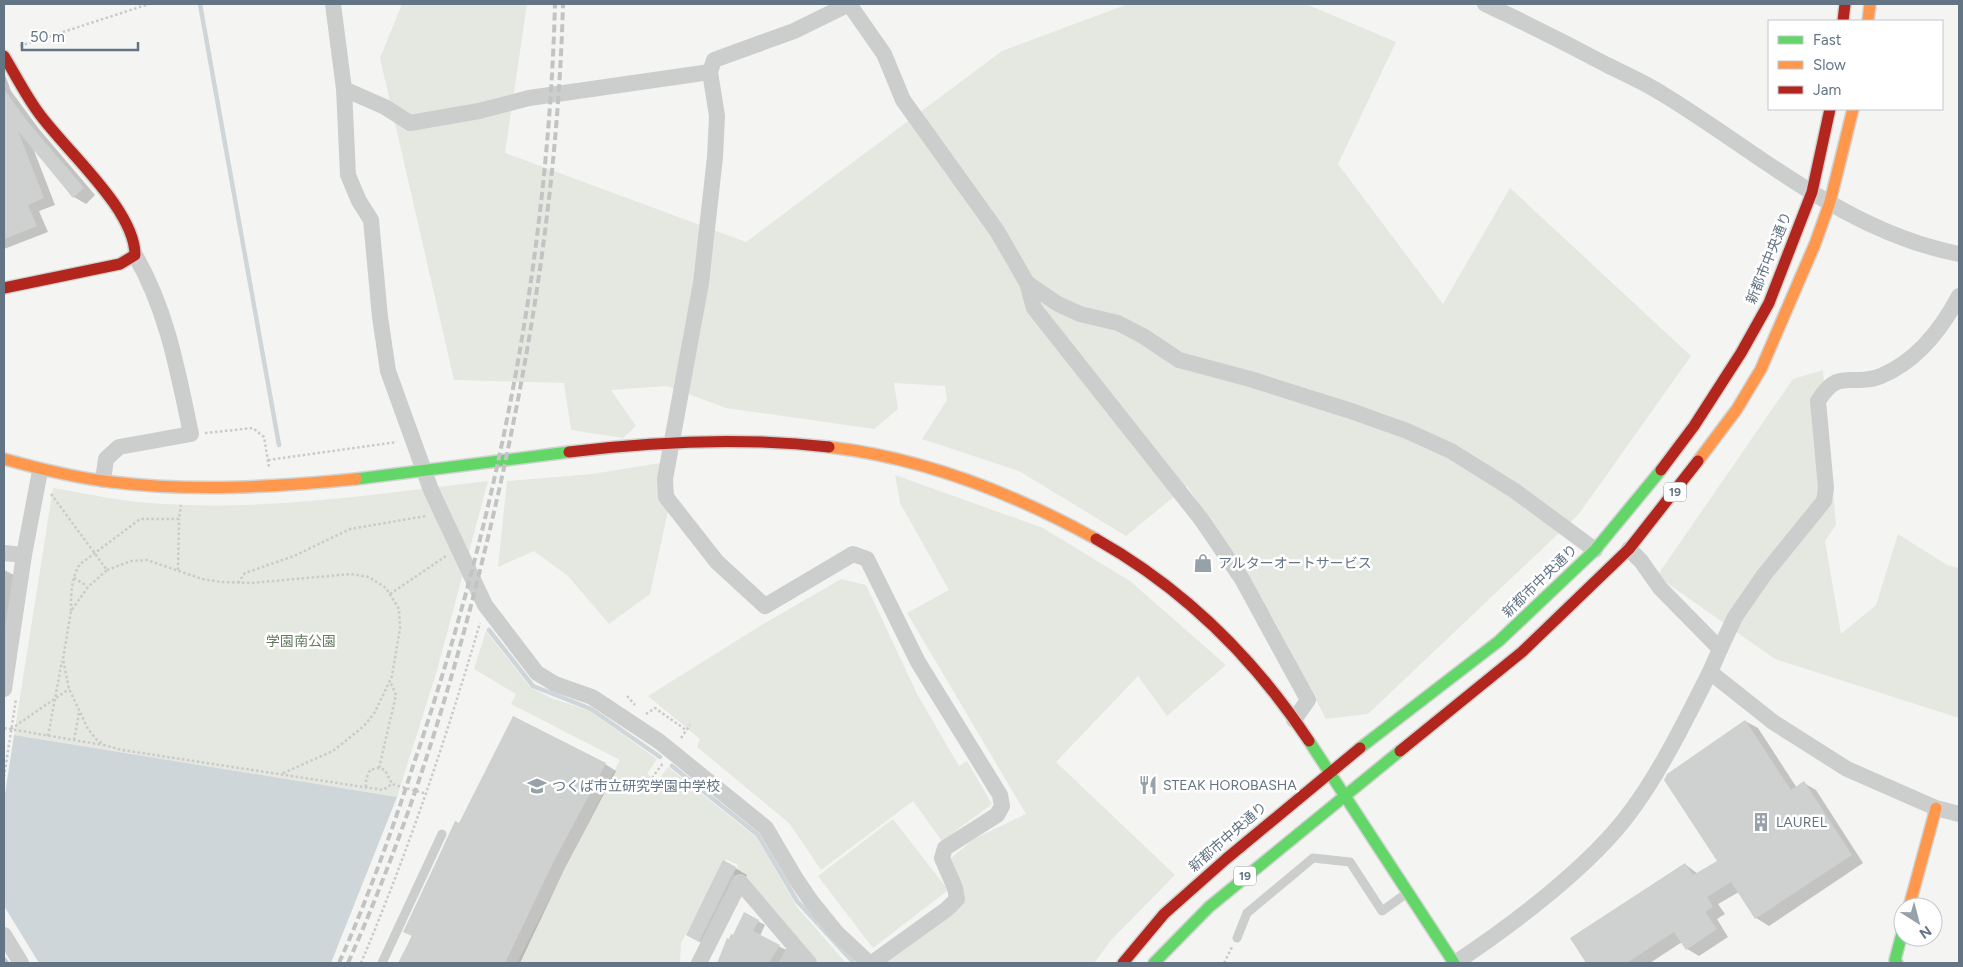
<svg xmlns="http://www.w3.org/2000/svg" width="1963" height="967" font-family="Figtree,'Noto Sans JP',sans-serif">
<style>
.green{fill:#e4e8e0}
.water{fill:#ced6d9}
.shadow{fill:#0003}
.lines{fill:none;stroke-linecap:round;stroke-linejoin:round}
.stream{stroke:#ced6d9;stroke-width:4.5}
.building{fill:#cfd1d1}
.fast-casing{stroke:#d1d3d2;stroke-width:14}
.slow-casing{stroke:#d1d3d2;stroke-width:14}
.jam-casing{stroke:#d1d3d2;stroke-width:14}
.path{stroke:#cacacb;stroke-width:2.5;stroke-dasharray:2.5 2.5;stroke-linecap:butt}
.lane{stroke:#cccece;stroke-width:9}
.street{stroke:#cccece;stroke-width:16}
.fast{stroke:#63d668;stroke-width:11}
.slow{stroke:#ff974d;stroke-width:11}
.jam{stroke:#b3261e;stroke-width:11}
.rail{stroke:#c2c4c4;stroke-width:4;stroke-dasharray:8 4;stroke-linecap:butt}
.labels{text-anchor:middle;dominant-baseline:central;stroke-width:5;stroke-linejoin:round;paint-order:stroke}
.shield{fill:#fff;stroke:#929ea9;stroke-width:1}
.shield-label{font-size:12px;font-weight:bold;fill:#637484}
.street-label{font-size:14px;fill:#637484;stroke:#fff}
.poi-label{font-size:14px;fill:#637484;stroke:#fff;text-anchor:start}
.park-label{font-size:14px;fill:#667b62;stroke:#fff}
</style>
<rect width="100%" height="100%" fill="#f4f5f2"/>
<g class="green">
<polygon points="402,4 527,4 505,153 746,242 1002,51 1128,4 1306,4 1396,42 1338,164 1443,304 1510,188 1691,356 1579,514 1368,714 1326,719 1274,620 1187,486 1126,536 1019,471 922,439 947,400 945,386 894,383 898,409 874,429 726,408 667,386 611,390 636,426 623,438 571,430 564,383 454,380 380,58"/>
<polygon points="1823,370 1836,525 1825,541 1841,634 1876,605 1898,534 1947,565 1959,568 1959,718 1775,659 1657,576 1793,379"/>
<polygon points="660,463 668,511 650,594 609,624 568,576 534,551 498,567 507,481 592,474"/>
<polygon points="895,475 1043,528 1130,581 1226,665 1167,716 1138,676 1056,762 1175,875 1112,939 1094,963 884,963 964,891 951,858 974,839 1026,814 907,613 949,590 900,503"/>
<path d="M488,481L436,674L397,797L14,735L53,488C85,493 118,501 150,503C263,512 376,494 488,481Z"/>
<polygon points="841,579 866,585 917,694 959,766 967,761 992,804 942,841 913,801 821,870 789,823 697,747 700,739 648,696 765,623"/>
<polygon points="486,631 530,687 551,698 590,711 657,759 647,774 658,781 668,767 757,838 797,907 846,963 816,963 734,874 738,865 726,859 681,943 680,963 517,963 620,760 511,704 516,694 474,669"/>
<polygon points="893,819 948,890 873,948 818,876"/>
</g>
<polygon class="water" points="14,735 397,797 331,963 39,963 4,906 4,800"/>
<g class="shadow">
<polygon points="4,72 11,91 39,129 95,195 86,204 74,197 33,148 55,205 39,211 48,232 4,249"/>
<polygon points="4,570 14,575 4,656"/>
<polygon points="1745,721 1758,728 1797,788 1804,783 1816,790 1863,863 1769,926 1756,918 1739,892 1718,904 1725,914 1717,919 1728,937 1699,956 1687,949 1682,942 1650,963 1588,963 1571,938 1685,864 1698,874 1719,862"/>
<polygon points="605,764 616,771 564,870 520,963 400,963 460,824"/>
<polygon points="735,868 747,875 710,947 698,941"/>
<polygon points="758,921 765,925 760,936 786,950 779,963 718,963 727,940 730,940"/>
<polygon points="4,956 6,958 10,963 4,963"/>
</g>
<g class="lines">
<g class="stream">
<polyline points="200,4 279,445"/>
<polyline points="489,630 533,686 591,709 660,757"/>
<polyline points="672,766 758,835 797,901 854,963"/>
</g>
</g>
<g class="building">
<polygon points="4,89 27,121 84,188 73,198 18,131 44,198 28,205 37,226 4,239"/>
<polygon points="513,716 606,763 553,863 505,963 398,963 412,936 403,932 437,860 455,821 459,823"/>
<polygon points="1745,720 1791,790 1804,781 1852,855 1755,919 1731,882 1707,897 1713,907 1705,912 1717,929 1686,950 1674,932 1627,963 1586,963 1570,938 1685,863 1693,875 1717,861 1664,780 1667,774"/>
<polygon points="723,860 736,867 699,942 686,935"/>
<polygon points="744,912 759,920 753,931 780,945 769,963 717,963 727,938 729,939 731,934 733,935"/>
</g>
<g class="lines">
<g class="fast-casing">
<g id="fast">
<polyline points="356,479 569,452"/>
<polyline points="1309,741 1454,963"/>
<polyline points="1360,748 1499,641 1595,550 1661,470"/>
<polyline points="1154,963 1209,907 1400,751"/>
<polyline points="1897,963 1895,960 1903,930"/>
</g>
</g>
<g class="slow-casing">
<g id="slow">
<polyline points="1868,21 1870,4"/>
<path d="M829,447C924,458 1013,493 1096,539"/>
<path d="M4,459C40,469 75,478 112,482C193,492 275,487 356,479"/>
<polyline points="1698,461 1737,409 1761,369 1815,244 1830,202 1853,109"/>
<polyline points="1909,907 1936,808"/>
</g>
</g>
<g class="jam-casing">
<g id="jam">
<polyline points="1843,21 1845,4"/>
<path d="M4,56C15,74 25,94 38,112C64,149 135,209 135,255L120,264L4,288"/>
<path d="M569,452C656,441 742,437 829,447"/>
<polyline points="1661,470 1694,426 1741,353 1769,303 1812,192 1830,109"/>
<path d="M1096,539C1183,588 1254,658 1309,741"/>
<polyline points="1400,751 1522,652 1629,549 1698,461"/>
<polyline points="1123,963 1164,914 1226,859 1360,748"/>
</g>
</g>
<g class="path">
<polyline points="20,46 149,4"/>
<polyline points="205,433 253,428 264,437 269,467"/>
<polyline points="268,460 397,442"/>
<polyline points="51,494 107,570 88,587 71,611 63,659 69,689 88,729 96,739 104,745 122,750 383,790 392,784 427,794"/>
<polyline points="107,570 131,561 147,560 202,579 221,582 251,583 351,574 369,577 386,588 399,609 400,628 392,676 375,712 364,726 333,751 281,774"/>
<polyline points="178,570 179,519"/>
<polyline points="74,578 87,586"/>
<polyline points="238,583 245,573 294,556 350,529 426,516"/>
<polyline points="390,594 446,556"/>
<path d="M71,611C71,594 71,578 80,564L140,519H179L181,505"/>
<polyline points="627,696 635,705"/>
<polyline points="646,714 655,708 686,730"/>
<polyline points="4,728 103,745"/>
<polyline points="11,729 69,689"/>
<polyline points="48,736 62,661"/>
<polyline points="681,738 690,725"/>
<polyline points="74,740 79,713"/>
<polyline points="379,768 396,695 390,681"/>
<polyline points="4,777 16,699"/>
<polyline points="649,782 663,763"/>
<polyline points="366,787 366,779 370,770 378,768 385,770 392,784"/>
<path d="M361,963C408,852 446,739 480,623"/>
<polyline points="1224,963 1232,947"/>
</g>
<g class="lane">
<polyline points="1237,938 1247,913 1313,858 1350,862 1382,911 1407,893"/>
<polyline points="382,963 442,834"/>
</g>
<g class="street">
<polyline points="333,4 344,89 348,175 359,201 371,220 380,317 388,371 431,490 485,605 537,673 555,684 592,697 660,742 766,828 796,879 811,901 836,932 869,963"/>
<polyline points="849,4 884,54 903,100 997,231 1027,283 1034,308 1201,519 1242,579 1308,700 1294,720"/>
<path d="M1485,4C1526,23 1566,43 1607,65C1625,74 1644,82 1661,93C1757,151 1845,232 1959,254"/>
<polyline points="710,72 717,116 715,157 701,283 665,479 666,497 717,562 765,606 853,554 867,559 918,662 1000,795 1002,806 997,815 945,848 942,858 955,888 957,899 947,909 872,963"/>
<polyline points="344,89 385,107 410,123 479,111 529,98 710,72 714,60 794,31 849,4"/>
<polyline points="1027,283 1058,304 1080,314 1118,323 1143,336 1179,360 1250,379 1351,411 1407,431 1451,451 1515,491 1595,550"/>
<path d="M103,480L106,459L119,447L191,434C178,372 167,310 135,255"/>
<polyline points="1629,549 1641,561 1660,588 1720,649 1710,672 1773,722 1847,769 1936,808 1959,814"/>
<polyline points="4,553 24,555"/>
<path d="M1720,649L1735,617L1764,575L1824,501L1826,488L1818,401C1840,366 1851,388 1881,376C1917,361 1941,330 1959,296"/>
<polyline points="4,689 24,555 40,471"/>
<polyline points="4,935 21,963"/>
<polyline points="699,963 740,882 809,963"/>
<polyline points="788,963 795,948"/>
<path d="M1455,963C1512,925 1591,866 1631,811C1662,769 1686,719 1710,672"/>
</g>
<use href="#fast" class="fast"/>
<use href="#slow" class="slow"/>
<use href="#jam" class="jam"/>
<g class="rail">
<path d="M339,963C368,898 392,831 414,763C497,519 548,261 555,4"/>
<path d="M348,963C410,824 455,677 490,529C531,357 558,181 563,4"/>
</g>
</g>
<defs>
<g id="shop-bare" transform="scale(1.5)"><path d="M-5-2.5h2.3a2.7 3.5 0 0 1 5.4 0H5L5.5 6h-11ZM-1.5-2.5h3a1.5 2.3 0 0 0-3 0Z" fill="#96a1aa" stroke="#fff" stroke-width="2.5" paint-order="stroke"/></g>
<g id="restaurant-bare" transform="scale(1.5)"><path d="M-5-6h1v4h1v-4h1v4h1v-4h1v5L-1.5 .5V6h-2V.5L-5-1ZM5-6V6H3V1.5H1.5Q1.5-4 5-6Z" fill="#96a1aa" stroke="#fff" stroke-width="2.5" paint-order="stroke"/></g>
<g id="school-bare" transform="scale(1.5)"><path d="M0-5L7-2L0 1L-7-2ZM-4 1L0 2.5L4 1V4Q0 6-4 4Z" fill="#96a1aa" stroke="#fff" stroke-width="2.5" paint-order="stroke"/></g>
<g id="building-bare" transform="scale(1.5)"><path d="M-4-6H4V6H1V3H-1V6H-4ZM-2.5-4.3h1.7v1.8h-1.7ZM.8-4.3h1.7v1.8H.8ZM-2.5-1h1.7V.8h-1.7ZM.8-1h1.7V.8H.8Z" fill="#96a1aa" stroke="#fff" stroke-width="2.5" paint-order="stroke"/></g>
</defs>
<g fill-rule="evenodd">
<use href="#shop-bare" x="1203" y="563"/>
<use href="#restaurant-bare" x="1148" y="785"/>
<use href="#school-bare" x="537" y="786"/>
<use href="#building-bare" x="1761" y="822"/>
</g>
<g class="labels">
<g class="shield">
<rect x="1664" y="482.5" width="22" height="19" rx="4"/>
<rect x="1234" y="866.5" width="22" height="19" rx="4"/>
</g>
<g class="shield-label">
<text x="1675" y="492">19</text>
<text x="1245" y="876">19</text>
</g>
<g class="street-label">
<text transform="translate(1769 258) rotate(-68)">新都市中央通り</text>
<text transform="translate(1540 581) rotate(-44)">新都市中央通り</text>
<text transform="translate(1228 837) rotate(-41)">新都市中央通り</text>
</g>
<g class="poi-label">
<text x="1218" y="563">アルターオートサービス</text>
<text x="1163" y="785">STEAK HOROBASHA</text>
<text x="552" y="786">つくば市立研究学園中学校</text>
<text x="1776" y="822">LAUREL</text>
</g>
<g class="park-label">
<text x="301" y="641">学園南公園</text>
</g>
</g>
<rect width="1963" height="967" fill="none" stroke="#637484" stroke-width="10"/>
<rect x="1768" y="20" width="175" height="90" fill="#ffffff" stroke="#c1c7ce"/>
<rect x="1778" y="36" width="25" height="8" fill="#63d668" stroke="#c1c7ce"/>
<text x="1813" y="45" font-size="15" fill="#637484">Fast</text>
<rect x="1778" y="61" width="25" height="8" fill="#ff974d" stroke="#c1c7ce"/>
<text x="1813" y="70" font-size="15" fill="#637484">Slow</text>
<rect x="1778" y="86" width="25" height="8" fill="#b3261e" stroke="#c1c7ce"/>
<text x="1813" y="95" font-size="15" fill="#637484">Jam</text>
<g transform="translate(1918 922) rotate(144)"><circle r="24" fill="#ffffff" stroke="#c1c7ce"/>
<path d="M0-4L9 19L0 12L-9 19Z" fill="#96a1aa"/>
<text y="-8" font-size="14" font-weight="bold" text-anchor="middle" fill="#637484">N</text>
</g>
<path d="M22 42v8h116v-8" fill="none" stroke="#637484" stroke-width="2.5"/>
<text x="30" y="42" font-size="15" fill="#637484" stroke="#ffffff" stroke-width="4" paint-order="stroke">50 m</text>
</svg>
